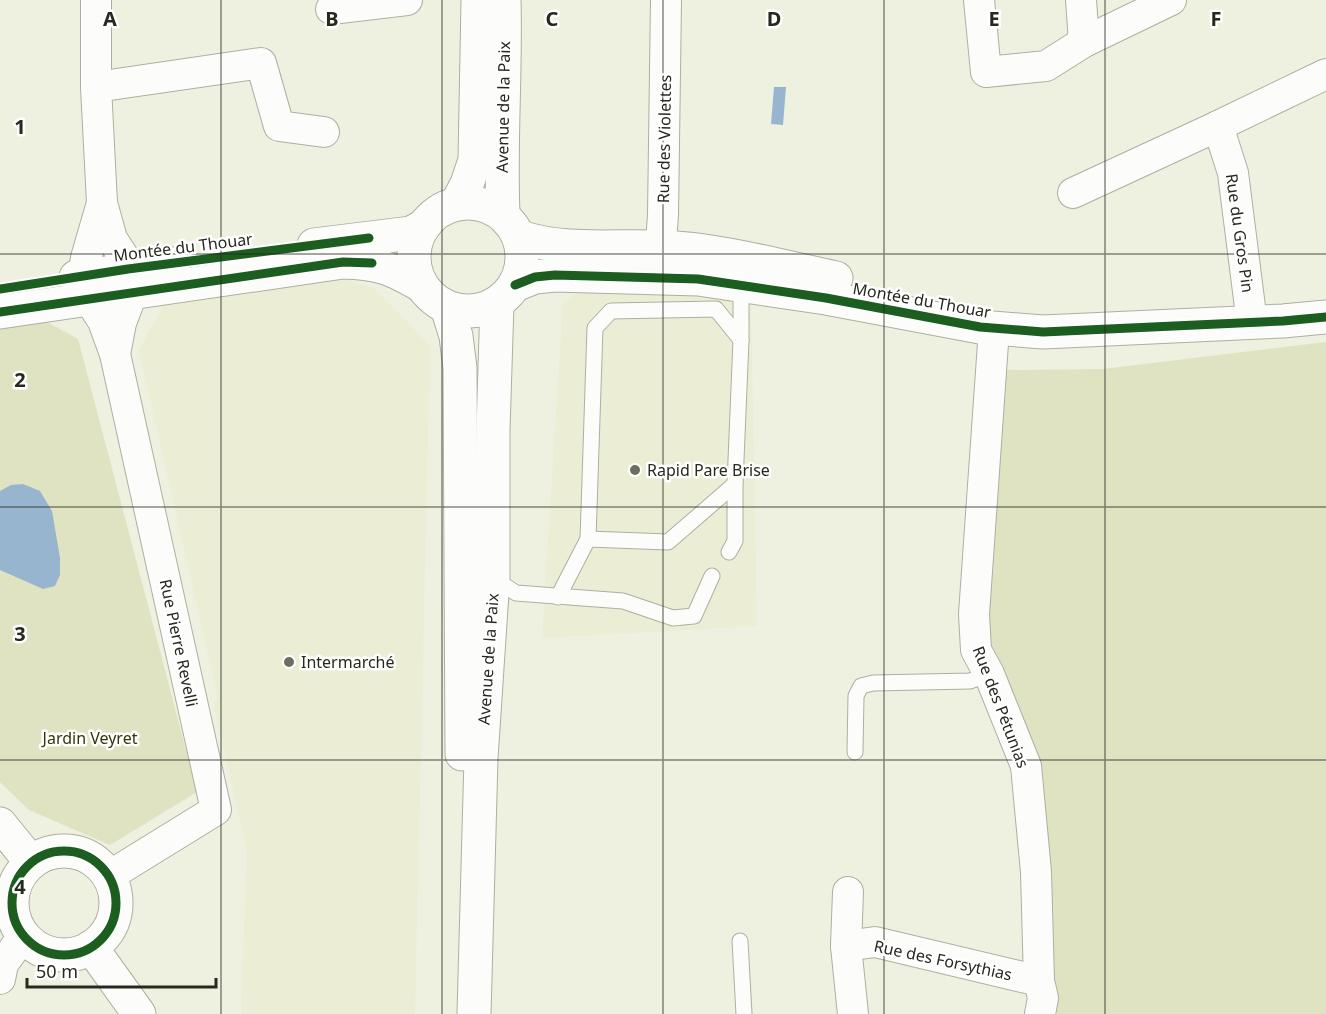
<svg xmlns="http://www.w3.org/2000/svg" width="1326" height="1014" font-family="'Noto Sans',sans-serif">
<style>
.built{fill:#ebeed4}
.green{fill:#dfe3c2}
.water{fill:#98b5cf}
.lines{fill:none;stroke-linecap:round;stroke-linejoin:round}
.service-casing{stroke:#adafa2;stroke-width:17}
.minor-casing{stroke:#adafa2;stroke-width:32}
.tertiary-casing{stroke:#adafa2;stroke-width:35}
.secondary-casing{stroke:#adafa2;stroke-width:35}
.service{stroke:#fcfdfa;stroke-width:15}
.minor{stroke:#fcfdfa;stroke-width:30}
.tertiary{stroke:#fcfdfa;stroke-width:33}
.secondary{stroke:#fcfdfa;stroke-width:33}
.cycleway-casing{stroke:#fff;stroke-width:13}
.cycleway{stroke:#1b5e20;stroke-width:9}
.grid{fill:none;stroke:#27281e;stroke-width:1.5;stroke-opacity:0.55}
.poi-dot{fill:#6d6e62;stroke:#fff;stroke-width:2}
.labels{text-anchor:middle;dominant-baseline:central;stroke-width:5;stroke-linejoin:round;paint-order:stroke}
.street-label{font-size:16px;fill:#27281e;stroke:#fff}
.poi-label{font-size:16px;fill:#27281e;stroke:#fff;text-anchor:start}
.park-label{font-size:16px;fill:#323606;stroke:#fff}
.grid-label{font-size:20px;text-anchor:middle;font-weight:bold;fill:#27281e;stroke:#fff;stroke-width:5;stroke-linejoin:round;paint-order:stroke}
</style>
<rect width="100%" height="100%" fill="#eef0e0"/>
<g class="built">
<polygon points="329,274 376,289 430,346 415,1014 241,1014 247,850 213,703 218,698 139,350 166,300"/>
<polygon points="595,281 751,291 757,626 542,638 563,302"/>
</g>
<g class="green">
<polygon points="36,316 78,339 197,792 110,845 29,810 0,782 0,325"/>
<polygon points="1326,342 1326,1014 1054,1014 1055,995 1046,896 1040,758 985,639 1005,370 1103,369"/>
</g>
<g class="water">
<polygon points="774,87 786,87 783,125 771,124"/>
<polygon points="23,484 40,491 52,511 60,558 60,575 55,586 43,589 0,570 0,491 11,485"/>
</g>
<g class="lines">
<g class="service-casing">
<g id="service">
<polyline points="588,539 595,328 611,311 716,309 741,340"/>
<polyline points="729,552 735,541 735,484"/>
<polyline points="493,578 516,593 623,601 673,618 694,616 712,576"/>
<polyline points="558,597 588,539 668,542 735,484 741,340 741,282"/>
<polyline points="855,752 856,696 861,686 873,683 970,681 989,674"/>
<polyline points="740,941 744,1014"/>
</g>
</g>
<g class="minor-casing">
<g id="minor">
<polyline points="96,0 96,87 102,203 112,239 131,268 133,291 121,323 115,354"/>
<polyline points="979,0 986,72 1046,66 1084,42"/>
<polyline points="1081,0 1084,42 1171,0"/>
<polyline points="331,9 407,0"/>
<polyline points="96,87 261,63 279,126 324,132"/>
<polyline points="1218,126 1326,74"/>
<polyline points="1073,193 1218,126 1233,173 1252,323"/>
<polyline points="102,203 86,258 83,276 88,298 103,321 115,354 216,810 109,876"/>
<polyline points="659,270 663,215 666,0"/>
<polyline points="994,329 974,614 976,650 989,674 1026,766 1036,872 1039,981 1043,998 1040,1014"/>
<polyline points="848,892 846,946 853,1014"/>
<polyline points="846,946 875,942 1039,981"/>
<polyline points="0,979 3,964 23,936"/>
</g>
</g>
<g class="tertiary-casing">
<g id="tertiary">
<path d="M520,237C565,252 613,245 660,247C719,249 779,266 836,278"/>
<polyline points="314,245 411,233 424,226"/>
<polyline points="76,277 173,264"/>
<polyline points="515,285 535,277 555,275 698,279 826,298 980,327 1043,332 1283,321 1326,317"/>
<path d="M0,312L343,262C379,263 391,268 422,286"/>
<polyline points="0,824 31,862"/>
<circle cx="64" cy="903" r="52"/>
<polyline points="91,947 139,1014"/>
</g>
</g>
<g class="secondary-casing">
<g id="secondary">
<circle cx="468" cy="257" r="54"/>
<polyline points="457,203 467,184 475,160 478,0"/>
<path d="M503,214C500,143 506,71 504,0"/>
<polyline points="447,307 456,336 460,368 462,754"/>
<polyline points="474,1014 481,758 493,578 493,430 497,304"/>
</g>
</g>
<use href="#service" class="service"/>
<use href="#minor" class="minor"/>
<use href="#tertiary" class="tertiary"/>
<use href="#secondary" class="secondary"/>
<g class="cycleway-casing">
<g id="cycleway">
<polyline points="515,285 535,277 555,275 698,279 826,298 980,327 1043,332 1283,321 1326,317"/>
<polyline points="0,289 128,269 369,238"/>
<polyline points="0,312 343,262 372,263"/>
<circle cx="64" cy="903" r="52"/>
</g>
</g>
<use href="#cycleway" class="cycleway"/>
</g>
<path class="grid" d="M221,0V1014M442,0V1014M663,0V1014M884,0V1014M1105,0V1014M0,254H1326M0,507H1326M0,760H1326"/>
<g class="poi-dot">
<circle cx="635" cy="470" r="6"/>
<circle cx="289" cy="662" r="6"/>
</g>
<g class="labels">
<g class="street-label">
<text transform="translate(503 107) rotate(-89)">Avenue de la Paix</text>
<text transform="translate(664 139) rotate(-89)">Rue des Violettes</text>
<text transform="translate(1240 233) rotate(82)">Rue du Gros Pin</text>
<text transform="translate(183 247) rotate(-7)">Montée du Thouar</text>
<text transform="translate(922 300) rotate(10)">Montée du Thouar</text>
<text transform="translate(179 643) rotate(78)">Rue Pierre Revelli</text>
<text transform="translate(488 659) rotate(-86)">Avenue de la Paix</text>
<text transform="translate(1001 707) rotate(69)">Rue des Pétunias</text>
<text transform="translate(943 960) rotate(12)">Rue des Forsythias</text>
</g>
<g class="poi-label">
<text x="647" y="470">Rapid Pare Brise</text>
<text x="301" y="662">Intermarché</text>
</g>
<g class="park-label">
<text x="90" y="738">Jardin Veyret</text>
</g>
</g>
<g class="grid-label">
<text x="110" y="26">A</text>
<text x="332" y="26">B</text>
<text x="552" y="26">C</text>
<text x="774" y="26">D</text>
<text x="994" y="26">E</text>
<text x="1216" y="26">F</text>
<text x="20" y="134">1</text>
<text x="20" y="387">2</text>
<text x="20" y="641">3</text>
<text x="20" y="894">4</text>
</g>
<path d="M27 978v9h189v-9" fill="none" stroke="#27281e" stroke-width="3"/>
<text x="36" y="978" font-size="18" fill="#27281e" stroke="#ffffff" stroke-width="4.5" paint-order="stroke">50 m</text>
</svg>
